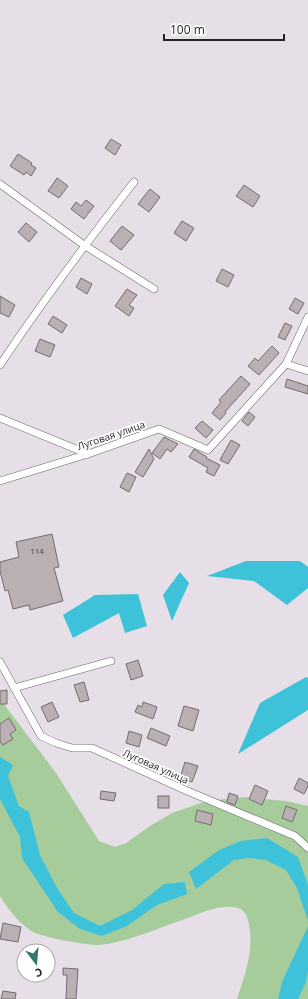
<svg xmlns="http://www.w3.org/2000/svg" width="308" height="999" font-family="'Open Sans',sans-serif">
<style>
.green{fill:#a7cc9c}
.water{fill:#3ec2d9}
.building{fill:#bab0b3;stroke:#746b6f}
.lines{fill:none;stroke-linecap:round;stroke-linejoin:round}
.street-casing{stroke:#6b656b;stroke-width:8}
.street{stroke:#fff;stroke-width:7}
.labels{text-anchor:middle;dominant-baseline:central;stroke-width:3.5;stroke-linejoin:round;paint-order:stroke}
.number-label{font-size:8px;fill:#4b4649}
.street-label{font-size:10px;fill:#262326;stroke:#fff}
</style>
<rect width="100%" height="100%" fill="#e7dfe7"/>
<path class="green" d="M0,699L56,773L99,841L115,847L126,843L150,826L172,813L207,801L245,797L286,801L308,806V999H237C245,975 254,950 249,925C248,918 245,910 238,908C221,903 201,913 185,919C158,928 126,943 98,945C86,945 38,937 30,930C17,921 8,909 0,896Z"/>
<g class="water">
<polygon points="246,561 300,561 308,567 308,588 287,605 254,581 207,576"/>
<polygon points="180,572 189,583 172,621 163,595"/>
<polygon points="138,594 147,626 125,633 119,613 73,638 63,615 95,595"/>
<polygon points="306,677 308,678 308,710 238,754 260,703"/>
<polygon points="0,757 13,765 8,776 19,806 29,812 40,855 57,888 74,913 100,926 132,910 164,884 185,882 187,894 157,905 127,926 102,936 80,929 58,912 22,858 20,837 0,799"/>
<polygon points="267,838 298,857 308,885 308,921 297,888 286,870 266,860 249,858 234,860 196,889 189,872 219,850 241,841"/>
<polygon points="308,926 308,971 306,982 298,999 278,999 282,982"/>
</g>
<g class="building">
<polygon points="111,139 121,145 115,155 105,148"/>
<polygon points="18,154 32,163 31,165 36,168 31,176 26,172 24,175 10,166"/>
<polygon points="57,178 68,186 59,198 48,191"/>
<polygon points="244,185 260,196 253,207 236,196"/>
<polygon points="150,189 160,197 149,212 138,204"/>
<polygon points="86,200 94,206 84,219 71,209 76,202 81,206"/>
<polygon points="182,221 194,228 186,241 174,233"/>
<polygon points="26,223 37,232 29,242 18,232"/>
<polygon points="122,226 134,235 121,250 110,241"/>
<polygon points="222,269 234,275 228,287 216,281"/>
<polygon points="81,278 92,284 87,294 76,287"/>
<polygon points="127,289 137,295 129,305 134,308 129,316 115,306"/>
<polygon points="0,296 15,305 9,317 0,313"/>
<polygon points="295,298 304,303 298,314 289,309"/>
<polygon points="53,316 67,325 62,333 48,324"/>
<polygon points="285,323 292,326 285,340 278,337"/>
<polygon points="40,339 55,345 50,357 35,351"/>
<polygon points="272,346 279,353 259,375 248,366 255,358 258,361"/>
<polygon points="241,376 250,384 225,412 226,413 220,420 212,413 221,402 219,400"/>
<polygon points="287,379 308,386 308,394 285,387"/>
<polygon points="249,412 255,417 248,426 242,421"/>
<polygon points="202,421 213,430 206,438 195,428"/>
<polygon points="164,437 178,444 171,452 167,449 160,459 152,453"/>
<polygon points="231,440 240,445 228,464 220,460"/>
<polygon points="149,449 154,459 143,477 135,472"/>
<polygon points="194,449 207,457 206,458 220,465 214,476 206,472 208,468 189,457"/>
<polygon points="127,473 136,477 129,492 120,487"/>
<polygon points="52,534 59,567 54,568 63,601 30,610 29,605 13,609 8,590 5,591 0,571 0,562 19,557 16,542"/>
<polygon points="138,660 143,676 131,680 126,664"/>
<polygon points="84,682 89,700 80,702 74,685"/>
<polygon points="7,690 7,704 0,704 0,691"/>
<polygon points="52,702 59,717 48,722 41,707"/>
<polygon points="143,702 157,707 153,719 135,712 138,705 142,707"/>
<polygon points="184,706 199,710 193,731 178,726"/>
<polygon points="9,718 16,730 10,734 13,739 3,745 0,741 0,724"/>
<polygon points="151,728 170,736 166,746 147,738"/>
<polygon points="129,731 142,735 139,747 126,743"/>
<polygon points="185,762 198,766 192,782 180,778"/>
<polygon points="299,778 308,783 308,786 304,794 294,789"/>
<polygon points="255,785 268,791 262,805 249,799"/>
<polygon points="101,791 116,793 114,801 100,799"/>
<polygon points="229,793 238,796 235,805 227,802"/>
<rect x="158" y="796" width="11" height="12"/>
<polygon points="286,806 297,810 292,822 282,818"/>
<polygon points="197,810 213,814 211,825 195,821"/>
<polygon points="3,923 21,927 18,942 0,939"/>
<polygon points="63,968 78,969 76,999 66,999 67,975 63,975"/>
<polygon points="3,991 16,993 15,999 1,999"/>
</g>
<g class="lines">
<g class="street-casing">
<g id="street">
<polyline points="0,184 84,245 154,289"/>
<polyline points="286,364 308,317"/>
<path d="M0,365C42,302 87,242 134,182"/>
<polyline points="0,418 88,454"/>
<polyline points="0,481 88,454 159,429 208,450 286,364 308,371"/>
<polyline points="0,662 41,736 56,743 72,748 92,748 185,790 295,836 308,848"/>
<polyline points="14,688 111,661"/>
</g>
</g>
<use href="#street" class="street"/>
</g>
<g class="labels">
<g class="number-label">
<text x="37" y="550">114</text>
</g>
<g class="street-label">
<text transform="translate(111 435) rotate(-19)">Луговая улица</text>
<text transform="translate(156 766) rotate(24)">Луговая улица</text>
</g>
</g>
<g transform="translate(36 963) rotate(164)"><circle r="19" fill="#ffffff" stroke="#a8a7a8"/>
<path d="M0-3L7 15L0 10L-7 15Z" fill="#34786b"/>
<text y="-6" font-size="11" font-weight="bold" text-anchor="middle" fill="#262326">С</text>
</g>
<path d="M164 34v6h120v-6" fill="none" stroke="#262326" stroke-width="2"/>
<text x="170" y="34" font-size="12" fill="#262326" stroke="#ffffff" stroke-width="3" paint-order="stroke">100 m</text>
</svg>
